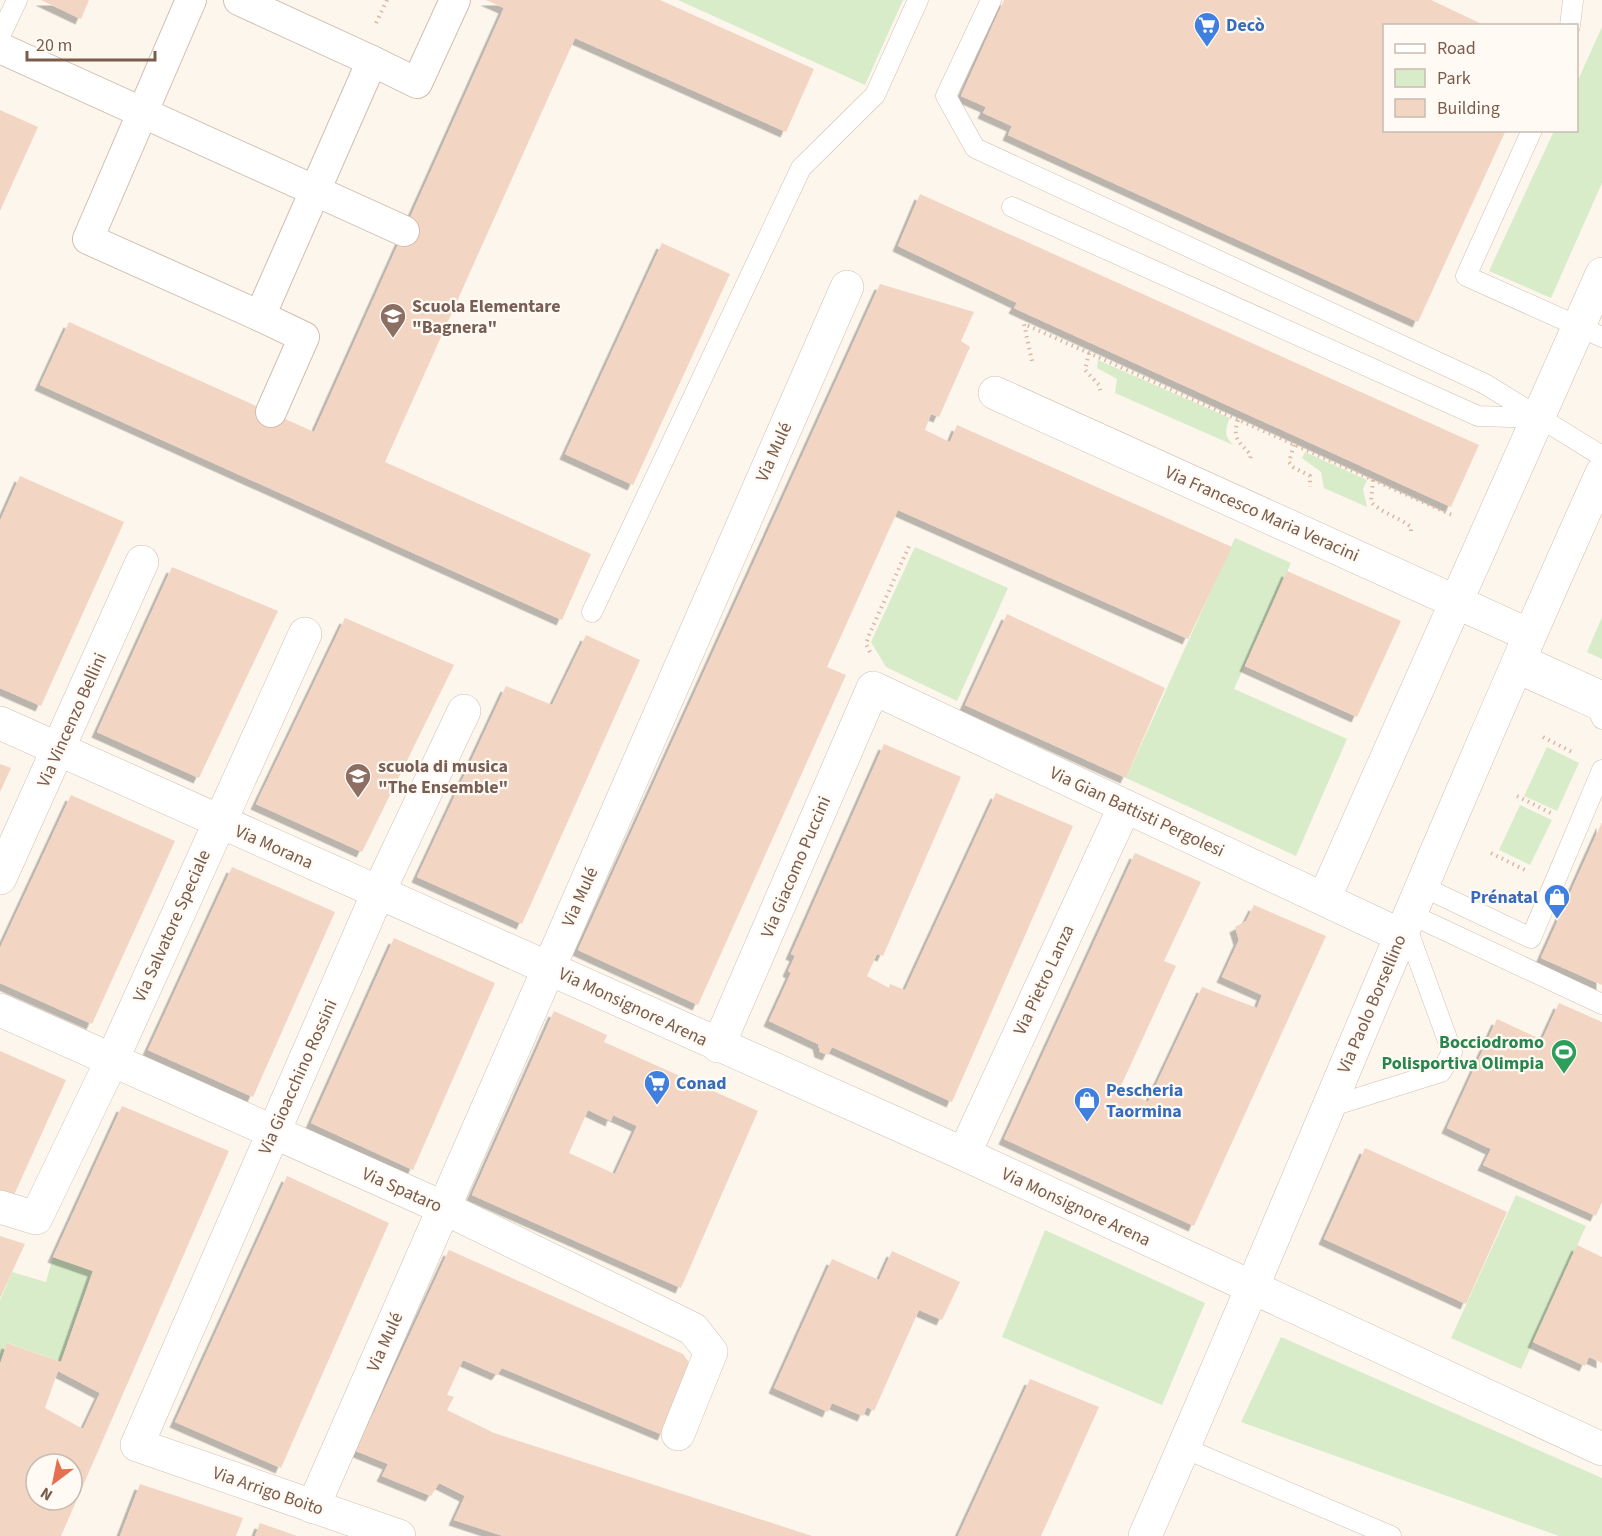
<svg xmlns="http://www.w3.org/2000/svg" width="1602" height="1536" font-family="'Source Sans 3',sans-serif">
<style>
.green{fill:#d8ecc9}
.building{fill:#f3d5c3;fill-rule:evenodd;filter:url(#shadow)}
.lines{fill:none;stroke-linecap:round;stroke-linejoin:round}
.service-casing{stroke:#d1beb0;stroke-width:21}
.pedestrian-casing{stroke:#d1beb0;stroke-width:32}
.minor-casing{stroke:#d1beb0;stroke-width:34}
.path{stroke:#d9b8a5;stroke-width:4;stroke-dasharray:1.5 4.5;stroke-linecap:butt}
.service{stroke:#fff;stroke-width:20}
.pedestrian{stroke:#fff;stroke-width:30}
.minor{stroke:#fff;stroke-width:33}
.labels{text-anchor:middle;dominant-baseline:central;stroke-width:4.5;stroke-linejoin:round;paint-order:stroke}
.shop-label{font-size:18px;font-weight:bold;fill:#366cbe;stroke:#fffaf3;text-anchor:start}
.education-label{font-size:18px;font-weight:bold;fill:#785e54;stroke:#fffaf3;text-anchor:start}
.street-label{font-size:18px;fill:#7a5c4d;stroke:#fffaf3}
.leisure-label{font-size:18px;font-weight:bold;fill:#27864d;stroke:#fffaf3;text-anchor:end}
</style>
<defs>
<filter id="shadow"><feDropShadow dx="-5.5" dy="5.5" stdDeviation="0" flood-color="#0004"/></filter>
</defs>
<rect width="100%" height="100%" fill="#fdf6ec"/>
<g class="green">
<polygon points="678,0 903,0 865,85"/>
<polygon points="1602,27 1602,183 1551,298 1489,271 1554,131 1576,130 1577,82"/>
<path d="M1098,360L1230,418C1225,429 1224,436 1233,445L1115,393L1117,379L1097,368Z"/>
<polygon points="1305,452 1367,480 1363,489 1367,507 1324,488 1321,472 1302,458"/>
<polygon points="1235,538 1291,563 1234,689 1347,739 1296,856 1126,778"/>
<polygon points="915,547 1008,588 957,701 886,667 871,642"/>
<polygon points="1602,617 1602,659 1587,652"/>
<polygon points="1547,747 1579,763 1557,811 1524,796"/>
<polygon points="1520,805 1552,820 1530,865 1499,850"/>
<polygon points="1516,1195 1586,1226 1521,1369 1451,1338"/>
<polygon points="1045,1230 1205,1303 1162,1405 1002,1337"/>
<polygon points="53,1257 93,1271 61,1362 8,1343 0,1364 0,1300 12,1272 46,1282"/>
<polygon points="1281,1337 1602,1478 1602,1536 1559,1536 1241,1422"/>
</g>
<g class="building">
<polygon points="41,0 89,0 81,19"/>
<polygon points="486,0 660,0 814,69 786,132 575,38 385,462 591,554 562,620 40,385 69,322 314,432 504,8"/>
<polygon points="1004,0 1431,0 1486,26 1384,26 1384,130 1506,130 1418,322 1008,135 1012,126 983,113 986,107 961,96"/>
<polygon points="0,110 38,127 0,211"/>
<polygon points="920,194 1479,445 1451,507 1014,308 1017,303 898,246"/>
<polygon points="662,243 730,274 633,485 565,454"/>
<polygon points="880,284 974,312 961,341 970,347 939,417 931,414 925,430 950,442 957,425 1232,547 1188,639 898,510 827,667 846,675 698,1005 578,950"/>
<polygon points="20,476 124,522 41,706 0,688 0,521"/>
<polygon points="172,567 278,611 199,778 97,732"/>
<polygon points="1287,571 1401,621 1357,717 1245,666"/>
<polygon points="1007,614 1165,688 1126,778 965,705"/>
<polygon points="345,618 454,665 362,852 256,804"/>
<polygon points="586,635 640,660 522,924 417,877 506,686 552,705"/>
<polygon points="884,744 961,777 883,956 877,954 867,976 889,988 890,984 905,990 996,793 1073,826 952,1102 832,1047 828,1055 820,1052 818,1044 769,1021 791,973 788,971 795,956 791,954"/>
<polygon points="0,764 11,768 0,792"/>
<polygon points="71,795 175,841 92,1024 0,983 0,948"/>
<polygon points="1602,822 1602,985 1541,958"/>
<polygon points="1135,853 1201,882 1164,961 1176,966 1120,1088 1148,1102 1202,987 1257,1008 1262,995 1222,977 1239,940 1235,927 1246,921 1254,905 1326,936 1194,1226 1004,1139"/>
<polygon points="232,867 335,912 253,1097 148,1050"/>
<polygon points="394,938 495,983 413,1170 311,1123"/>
<polygon points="1559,1003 1602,1022 1602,1202 1596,1216 1483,1165 1491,1149 1447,1128 1497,1019 1542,1040"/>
<path d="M554,1011L607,1035L604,1042L758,1111L681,1288L472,1195ZM588,1110L611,1121L613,1115L637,1126L615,1174L569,1153Z"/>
<polygon points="0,1051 66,1080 9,1206 0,1202"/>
<path d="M122,1106L229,1151L61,1536H0V1364L7,1343L61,1362L93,1271L53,1257ZM58,1371L100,1393L83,1429L45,1408ZM36,1464H72V1500H36Z"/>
<polygon points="1365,1148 1507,1212 1466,1304 1324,1239"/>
<polygon points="287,1176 389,1223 281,1468 175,1422"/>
<polygon points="0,1236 25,1244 0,1298"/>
<polygon points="1577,1245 1602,1257 1602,1363 1589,1357 1585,1366 1533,1342"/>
<polygon points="449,1250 683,1354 693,1368 663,1435 502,1368 497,1375 463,1360 447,1395 454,1397 447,1410 494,1433 812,1536 503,1536 454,1520 465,1496 439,1483 431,1496 382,1476 388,1464 356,1451"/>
<polygon points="892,1251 960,1282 942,1320 919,1310 874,1411 867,1407 863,1416 832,1403 828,1412 774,1388 832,1259 879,1280"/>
<polygon points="1030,1379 1099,1407 1041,1536 958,1536"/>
<polygon points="140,1484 243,1518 236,1536 120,1536"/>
<polygon points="260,1523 297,1536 255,1536"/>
</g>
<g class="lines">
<g class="service-casing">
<g id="service">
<polyline points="991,0 946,96 975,148 1485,384 1602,456"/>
<polyline points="1570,26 1573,0"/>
<polyline points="0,36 17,0"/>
<polyline points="1532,130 1466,276 1602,337"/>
<polyline points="1012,207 1478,416 1538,418"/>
<polyline points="592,612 801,168 875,95 918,0"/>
<polyline points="1521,654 1602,691"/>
<polyline points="1513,672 1598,710 1602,719"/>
<polyline points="1421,886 1531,938 1602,770"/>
<polyline points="1410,914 1602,1004"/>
<polyline points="1329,1107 1441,1072 1452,1052 1405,923"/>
<polyline points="1184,1448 1391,1536"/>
</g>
</g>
<g class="pedestrian-casing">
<g id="pedestrian">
<polyline points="191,0 88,239 260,316 372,61 239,0"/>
<polyline points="0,48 404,231"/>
<polyline points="372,61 417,83 455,0"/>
<polyline points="260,316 304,337 271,412"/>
</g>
</g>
<g class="minor-casing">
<g id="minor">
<polyline points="995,393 1529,635"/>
<polyline points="0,723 964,1154 1602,1449"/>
<polyline points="0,878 142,562"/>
<polyline points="1324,899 1602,274"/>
<polyline points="0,1010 444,1208 693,1329 711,1352 678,1434"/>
<polyline points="718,1046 873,688 1400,935"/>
<polyline points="964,1154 1125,806"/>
<polyline points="0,1207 36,1218 112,1060 305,634"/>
<polyline points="313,1507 847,287"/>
<polyline points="399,1536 137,1445 378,893 464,711"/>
<path d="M1145,1536C1300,1183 1443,825 1602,473"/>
</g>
</g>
<g class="path">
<polyline points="376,23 387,0"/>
<polyline points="1089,353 1085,370 1099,385 1101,393"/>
<polyline points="1032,361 1024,324 1452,515"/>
<path d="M1238,420C1232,438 1239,442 1251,455L1250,460"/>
<polyline points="1294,445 1289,462 1293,467 1310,476 1310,487"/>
<path d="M1373,480L1371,502C1383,514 1399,517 1411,527V533"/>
<polyline points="870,652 866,644 869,635 910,544"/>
<polyline points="1543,737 1574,753"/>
<polyline points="1517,796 1551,813"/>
<polyline points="1491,853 1525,870"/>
</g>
<use href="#service" class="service"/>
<use href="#pedestrian" class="pedestrian"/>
<use href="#minor" class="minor"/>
</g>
<defs>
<g id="supermarket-pin" transform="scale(1.35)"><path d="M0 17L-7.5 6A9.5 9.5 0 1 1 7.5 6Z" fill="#3f7fe0" stroke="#fffaf3"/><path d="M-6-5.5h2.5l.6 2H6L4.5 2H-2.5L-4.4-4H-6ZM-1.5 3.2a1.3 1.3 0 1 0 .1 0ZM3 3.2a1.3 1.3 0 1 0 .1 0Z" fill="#fff"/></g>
<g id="school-pin" transform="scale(1.35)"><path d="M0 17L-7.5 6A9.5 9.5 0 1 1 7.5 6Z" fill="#8d6e63" stroke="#fffaf3"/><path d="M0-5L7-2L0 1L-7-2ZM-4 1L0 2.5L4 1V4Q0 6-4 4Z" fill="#fff"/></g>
<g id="shop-pin" transform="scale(1.35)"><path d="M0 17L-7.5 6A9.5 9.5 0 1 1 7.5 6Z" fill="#3f7fe0" stroke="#fffaf3"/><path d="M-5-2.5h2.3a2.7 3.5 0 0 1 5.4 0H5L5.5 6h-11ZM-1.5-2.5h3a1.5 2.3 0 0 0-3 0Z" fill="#fff"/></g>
<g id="stadium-pin" transform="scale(1.35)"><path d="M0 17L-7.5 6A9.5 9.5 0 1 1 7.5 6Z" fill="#2e9e5b" stroke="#fffaf3"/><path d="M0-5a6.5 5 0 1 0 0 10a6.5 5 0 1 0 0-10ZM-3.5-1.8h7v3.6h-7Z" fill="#fff"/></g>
</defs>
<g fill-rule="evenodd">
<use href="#supermarket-pin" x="1207" y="25"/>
<use href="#school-pin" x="393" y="316"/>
<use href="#school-pin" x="358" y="776"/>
<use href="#shop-pin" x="1557" y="897"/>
<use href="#stadium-pin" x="1564" y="1052"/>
<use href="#supermarket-pin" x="657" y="1083"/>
<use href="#shop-pin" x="1087" y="1100"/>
</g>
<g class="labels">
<g class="shop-label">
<text x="1226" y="25">Decò</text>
<text x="1538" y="897" text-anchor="end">Prénatal</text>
<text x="676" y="1083">Conad</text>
<text x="1106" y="1090">Pescheria<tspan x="1106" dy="21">Taormina</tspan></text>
</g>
<g class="education-label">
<text x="412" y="306">Scuola Elementare<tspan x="412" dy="21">"Bagnera"</tspan></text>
<text x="378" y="766">scuola di musica<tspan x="378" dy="21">"The Ensemble"</tspan></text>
</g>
<g class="street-label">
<text transform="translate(774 452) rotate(-66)">Via Mulé</text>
<text transform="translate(1262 514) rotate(24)">Via Francesco Maria Veracini</text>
<text transform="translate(72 720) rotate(-66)">Via Vincenzo Bellini</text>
<text transform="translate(1137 812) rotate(25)">Via Gian Battisti Pergolesi</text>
<text transform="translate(274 847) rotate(24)">Via Morana</text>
<text transform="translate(796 867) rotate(-67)">Via Giacomo Puccini</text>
<text transform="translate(580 897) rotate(-66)">Via Mulé</text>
<text transform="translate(172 926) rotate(-66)">Via Salvatore Speciale</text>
<text transform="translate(1044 980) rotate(-65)">Via Pietro Lanza</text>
<text transform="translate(1372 1004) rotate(-67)">Via Paolo Borsellino</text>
<text transform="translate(633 1007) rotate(25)">Via Monsignore Arena</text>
<text transform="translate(298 1077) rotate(-66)">Via Gioacchino Rossini</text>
<text transform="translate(402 1190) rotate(24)">Via Spataro</text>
<text transform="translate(1076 1207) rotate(25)">Via Monsignore Arena</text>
<text transform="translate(385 1342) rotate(-66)">Via Mulé</text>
<text transform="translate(268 1491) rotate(19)">Via Arrigo Boito</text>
</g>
<g class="leisure-label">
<text x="1544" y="1042">Bocciodromo<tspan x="1544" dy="21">Polisportiva Olimpia</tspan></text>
</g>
</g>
<rect x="1383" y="24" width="195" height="108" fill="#fffaf3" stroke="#cabbb1" stroke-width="1.5"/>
<rect x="1395" y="44" width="30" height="9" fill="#ffffff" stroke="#cabbb1" stroke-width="1.5"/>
<text x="1437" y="54" font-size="18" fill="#7a5c4d">Road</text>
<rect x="1395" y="69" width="30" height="18" fill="#d8ecc9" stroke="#cabbb1" stroke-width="1.5"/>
<text x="1437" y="84" font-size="18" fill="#7a5c4d">Park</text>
<rect x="1395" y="99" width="30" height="18" fill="#f3d5c3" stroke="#cabbb1" stroke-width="1.5"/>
<text x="1437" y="114" font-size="18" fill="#7a5c4d">Building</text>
<g transform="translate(54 1482) rotate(212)"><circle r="28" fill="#fffaf3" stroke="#cabbb1" stroke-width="1.5"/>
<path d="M0-4.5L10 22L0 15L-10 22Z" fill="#e76f51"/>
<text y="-9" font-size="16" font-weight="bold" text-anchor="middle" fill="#7a5c4d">N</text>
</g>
<path d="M27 51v9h128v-9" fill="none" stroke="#7a5c4d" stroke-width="3"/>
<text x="36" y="51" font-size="18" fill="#7a5c4d" stroke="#fffaf3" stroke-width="4.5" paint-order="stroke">20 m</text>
</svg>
